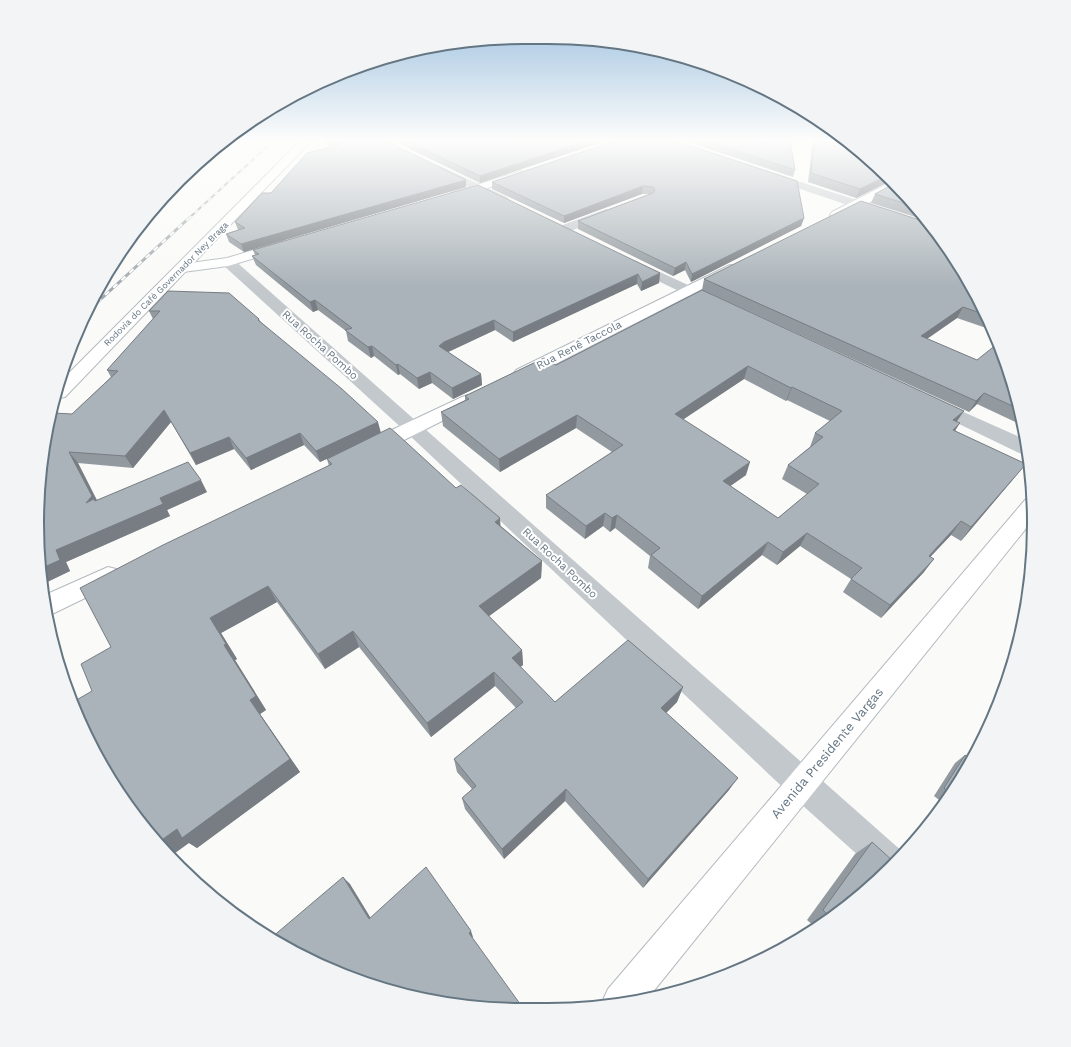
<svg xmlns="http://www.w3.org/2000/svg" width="1071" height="1047" font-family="'Work Sans',sans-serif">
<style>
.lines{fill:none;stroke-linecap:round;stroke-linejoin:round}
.secondary-casing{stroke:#b3babf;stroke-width:2}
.primary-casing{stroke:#b5babe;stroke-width:2}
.street{fill:#c3c8cc;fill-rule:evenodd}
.secondary{fill:#fff;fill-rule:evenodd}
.primary{fill:#fff;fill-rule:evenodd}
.rail-far1-casing{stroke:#a2aab0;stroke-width:2}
.rail-casing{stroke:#a2aab0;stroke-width:3}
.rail-far1{stroke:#fff;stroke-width:1.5;stroke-dasharray:4.5;stroke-linecap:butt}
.rail{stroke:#fff;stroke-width:2;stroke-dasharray:5.5;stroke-linecap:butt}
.wall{fill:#929a9f;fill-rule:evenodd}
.shaded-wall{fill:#777d82}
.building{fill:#aab3b9;stroke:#777d82;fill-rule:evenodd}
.labels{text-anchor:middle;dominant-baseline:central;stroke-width:4;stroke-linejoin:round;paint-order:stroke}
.far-street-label{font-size:9px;fill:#657683;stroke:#fff}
.street-label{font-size:11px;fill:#657683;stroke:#fff}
.near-street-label{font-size:13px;fill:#657683;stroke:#fff}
.rim{fill:none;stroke:#657683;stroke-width:2}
</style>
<rect width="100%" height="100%" fill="#fafaf8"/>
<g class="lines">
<g class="secondary-casing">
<g id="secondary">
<polygon points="521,171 526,174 525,176 455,198 451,197 449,195 451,193"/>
<polygon points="891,182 897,188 840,218 832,218 830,215 832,212"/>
<polygon points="284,241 289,242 291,245 289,248 228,266 183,272 178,271 176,268 178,265 183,264 227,258"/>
<polygon points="730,265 735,266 737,269 735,272 528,378 522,379 516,378 513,374 516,370"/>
<polygon points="468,395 474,397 477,401 474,405 378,453 371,454 364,453 361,448 364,443 462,397"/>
<polygon points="1033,497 1032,521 648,998 604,1005 602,1002 608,989 1025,500"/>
<polygon points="108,567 116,569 120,576 116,583 48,616 45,595"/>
</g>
</g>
<g class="primary-casing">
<polygon id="primary" points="301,140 312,140 65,397 58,398 63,379"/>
</g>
<g class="street">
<polygon points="221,146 223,148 222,150 215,150"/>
<polygon points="438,165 507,197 509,199 507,201 499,201 434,170 433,168 434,166"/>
<polygon points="769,172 885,209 887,212 885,215 877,215 765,177 764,175"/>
<polygon points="606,209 610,210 612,213 610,216 568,232 560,232 558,229 560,226"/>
<polygon points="228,258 233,259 904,853 880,875 791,795 406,432 223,265 221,262 223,259"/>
<polygon points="634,260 716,298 718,301 716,304 711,305 706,304 629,267 627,264 629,261"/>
<polygon points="932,398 1024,439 1027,454 1019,453 926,408 923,404 926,400"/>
</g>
<use href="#secondary" class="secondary"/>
<use href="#primary" class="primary"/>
<g class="rail-far1-casing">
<polyline id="rail-far1" points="188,219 274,140"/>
</g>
<g class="rail-casing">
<polyline id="rail" points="89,310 189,218"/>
</g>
<use href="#rail-far1" class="rail-far1"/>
<use href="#rail" class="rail"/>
</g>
<g class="wall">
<polygon points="319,140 384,140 466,187 244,252 229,242 226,234 238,230 235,222 271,193 332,147"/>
<polygon points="391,140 608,140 480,183"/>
<polygon points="618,140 804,218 801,226 691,282 685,270 673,276 578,229 578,221 650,194 642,194 564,223 492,189 492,182"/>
<polygon points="682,140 790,140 795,170 793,177"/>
<polygon points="813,140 844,140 868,158 890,181 856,198 808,182"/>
<polygon points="893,184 928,221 871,203 875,194"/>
<polygon points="253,250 660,273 659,283 641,291 637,284 513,342 495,330 448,352 481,374 482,385 453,399 432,383 419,389 400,374 398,375 374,356 371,358 348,341 346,331 318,310 313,312 256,265 252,256 255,255"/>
<polygon points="704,279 984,309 992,330 957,318 927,339 1017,398 1022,425 977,404 969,412 702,290"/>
<path d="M702,290L957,422L955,430L1015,477L961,541L951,535L930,557L924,572L881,618L843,592L851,579L800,546L777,565L762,555L698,609L648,568L650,556L615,528L610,532L603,526L585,539L546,508V495L612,452L576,428L500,472L443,426L441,412L465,400V396L556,365ZM744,379L786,401L787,400L830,421L815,433L810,447L788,465L782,479L807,494L778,518L730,486L746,475L683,419Z"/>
<polygon points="168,291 259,319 260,321 381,433 456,488 542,561 541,578 489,616 522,650 523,665 520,667 555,702 683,687 677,702 666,713 729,790 643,888 565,801 504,859 465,809 462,798 472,789 457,772 454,759 516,708 495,686 431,737 359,647 325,669 277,602 221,633 237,659 235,660 266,710 260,714 300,772 197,848 189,843 92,691 111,647 329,466 327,459 320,462 304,445 251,470 234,449 196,465 171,422 133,468 78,463 97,500 207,492 167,510 170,516 66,562 70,571 43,584 38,555 72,414 111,377 107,370 153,319 149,311"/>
<polygon points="965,755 969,767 943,803 934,796 955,763"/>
<polygon points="872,842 843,910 815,927 807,920 855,854"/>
</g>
<g class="shaded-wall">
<polygon points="589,140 608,140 480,183 480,176"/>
<polygon points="886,176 890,181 856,198 860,189"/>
<polygon points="466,180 466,187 244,252 241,244"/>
<polygon points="643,186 642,194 564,223 564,216"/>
<polygon points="804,218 801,226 691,282 692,274"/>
<polygon points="686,262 685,270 673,276 675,268"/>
<polygon points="660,273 659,283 641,291 642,282"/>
<polygon points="638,274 637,284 513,342 513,332"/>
<polygon points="315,300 318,310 313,312 310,302"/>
<polygon points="963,307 957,318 915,347 921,336"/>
<polygon points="494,320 495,330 446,353 439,346 444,342"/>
<polygon points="372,346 374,356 371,358 368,347"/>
<polygon points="398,364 400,374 398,375 396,365"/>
<polygon points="748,366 744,379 672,427 675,414"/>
<polygon points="430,372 432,383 419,389 417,378"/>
<polygon points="481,374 482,385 453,399 452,388"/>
<polygon points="792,387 787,400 786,401 791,388"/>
<polygon points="984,393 977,404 969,412 976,401"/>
<polygon points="164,410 171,422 133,468 125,456"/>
<polygon points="964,411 955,424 953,420"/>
<polygon points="577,415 576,428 500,472 499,459"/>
<polygon points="378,422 381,433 320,462 316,451"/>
<polygon points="960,423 951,437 953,430"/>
<polygon points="300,433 304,445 251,470 246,458"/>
<polygon points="229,437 234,449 196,465 190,453"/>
<polygon points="69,452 78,463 100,507 86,503"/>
<polygon points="750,462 746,475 719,494 723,481"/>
<polygon points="1026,464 1015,477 961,541 971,527"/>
<polygon points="201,480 207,492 167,510 170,516 66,562 70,571 43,584 40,569 56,550 160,498"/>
<polygon points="605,513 603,526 585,539 586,526"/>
<polygon points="617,515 615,528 610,532 612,518"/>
<polygon points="500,518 501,535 495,522"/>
<polygon points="961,521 951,535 919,569 929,556"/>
<polygon points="807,533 800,546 777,565 783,552"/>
<polygon points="768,542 762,555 698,609 702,596"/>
<polygon points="934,559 924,572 881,618 890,605"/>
<polygon points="542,561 541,578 481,622 479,606"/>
<polygon points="268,586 277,602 221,633 237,659 235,660 266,710 260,714 300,772 197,848 189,843 171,856 159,842 250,700 210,618"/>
<polygon points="353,631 359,647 325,669 318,654"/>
<polygon points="522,650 523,665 513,673 512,658"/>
<polygon points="494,672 495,686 431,737 427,723"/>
<polygon points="683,687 677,702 657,722 661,708"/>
<polygon points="738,778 729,790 643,888 648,879"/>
<polygon points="566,789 565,801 504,859 502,849"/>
<polygon points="343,877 350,884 375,925 369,919"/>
<polygon points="471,931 473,937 471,938 469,933"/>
</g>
<g class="building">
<polygon points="330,140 384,140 466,180 241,244 226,234 245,228 235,222 262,193 271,193 307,153 339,145"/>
<polygon points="404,140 589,140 480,176"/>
<polygon points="618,140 673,140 797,181 804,218 692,274 686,262 675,268 578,221 653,193 655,190 653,187 643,186 564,216 492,182"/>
<polygon points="703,140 790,140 795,170"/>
<polygon points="814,140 844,140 868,158 886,176 860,189 811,173"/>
<polygon points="893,184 913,206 875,194"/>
<polygon points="478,185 660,273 642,282 638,274 513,332 494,320 444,342 439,346 481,374 452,388 430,372 417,378 398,364 396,365 372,346 368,347 345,330 352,328 315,300 310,302 252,256 259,254 253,250"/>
<polygon points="861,201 929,223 934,228 984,309 986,315 963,307 921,336 977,360 997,344 1017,398 1019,409 984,393 976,401 704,279"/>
<path d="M702,290L964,411L953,420L960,423L953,430L1026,464L971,527L961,521L929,556L934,559L890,605L851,579L862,568L807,533L783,552L768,542L702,596L651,555L660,548L617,515L612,518L605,513L586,526L546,495L623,445L577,415L499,459L441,412L469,399L465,396L544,358L556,365ZM748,366L791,388L792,387L842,411L815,433L823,437L788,465L819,484L778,518L723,481L750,462L675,414Z"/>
<polygon points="168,291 229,293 259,319 258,320 342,389 378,422 316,451 300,433 246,458 229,437 190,453 164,410 125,456 69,452 92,496 86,503 94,499 95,501 188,462 201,480 160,498 163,504 56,550 60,560 40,569 38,555 41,460 54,413 72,414 118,371 107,370 160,311 149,311"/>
<polygon points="390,428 396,433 456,488 461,485 500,518 495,522 542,561 479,606 522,650 512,658 555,702 628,640 683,687 661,708 738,778 648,879 566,789 502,849 462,798 476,786 454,759 523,702 494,672 427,723 353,631 318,654 268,586 210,618 226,644 224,645 256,696 250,700 290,759 182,838 177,829 159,842 137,819 87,738 73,702 92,691 81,664 111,647 80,588 163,545 332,464 327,459"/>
<polygon points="965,755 972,760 969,767 950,793 944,788"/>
<polygon points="872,842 894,862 843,910 831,918 823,910"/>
<polygon points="426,867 471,931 469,933 523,1008 460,1006 367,984 280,945 271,938 343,877 369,919"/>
</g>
<linearGradient id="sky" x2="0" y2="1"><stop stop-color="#96bcdc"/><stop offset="0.49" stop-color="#fdfdfc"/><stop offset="1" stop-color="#fdfdfc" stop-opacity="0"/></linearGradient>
<rect width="1071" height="287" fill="url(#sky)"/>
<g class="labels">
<g class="far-street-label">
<text transform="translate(166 284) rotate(-45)">Rodovia do Café Governador Ney Braga</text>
</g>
<g class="street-label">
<text transform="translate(320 345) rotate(42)">Rua Rocha Pombo</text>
<text transform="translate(579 345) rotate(-27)">Rua Renê Taccola</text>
<text transform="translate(560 563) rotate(43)">Rua Rocha Pombo</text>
</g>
<g class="near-street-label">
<text transform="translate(827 753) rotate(-50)">Avenida Presidente Vargas</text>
</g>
</g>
<path d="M0 0H1071V1047H0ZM523 44H548A479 479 0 0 1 1027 523V524A479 479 0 0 1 548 1003H523A479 479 0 0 1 44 524V523A479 479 0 0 1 523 44Z" fill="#f3f4f5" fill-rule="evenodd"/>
<path class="rim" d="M523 44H548A479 479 0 0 1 1027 523V524A479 479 0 0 1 548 1003H523A479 479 0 0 1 44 524V523A479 479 0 0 1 523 44Z"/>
</svg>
